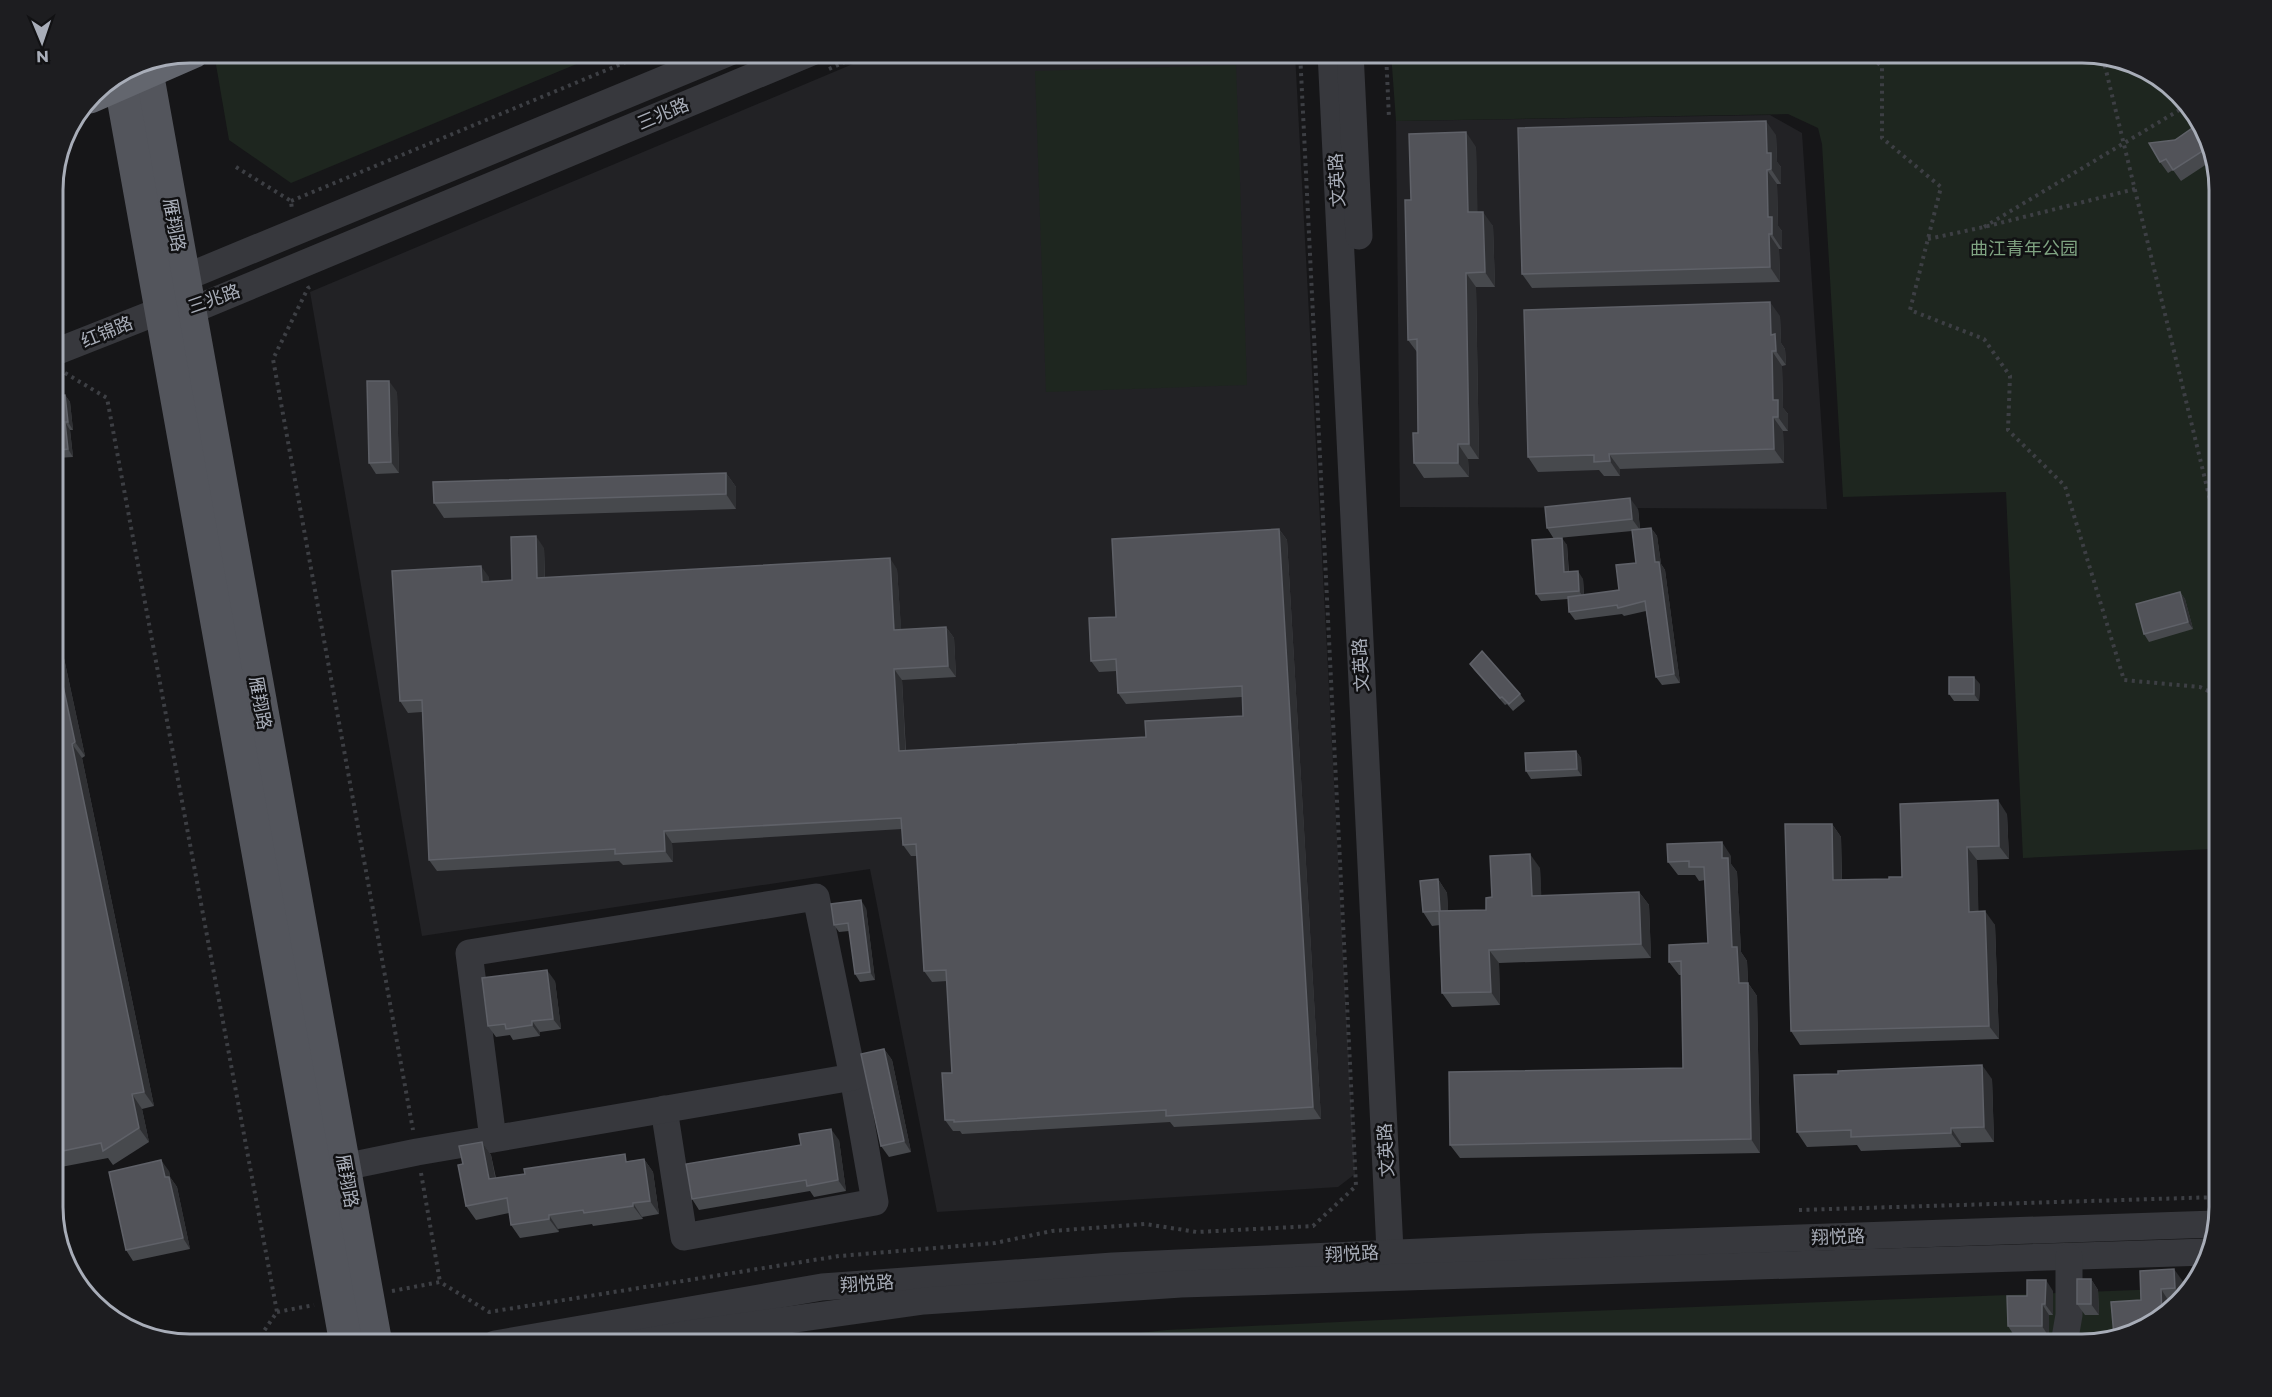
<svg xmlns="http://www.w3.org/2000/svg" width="2272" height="1397" font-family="Montserrat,'Noto Sans SC',sans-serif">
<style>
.built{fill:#222225}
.green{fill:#1e261f}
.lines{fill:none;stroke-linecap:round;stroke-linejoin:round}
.path{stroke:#3d3f44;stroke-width:4;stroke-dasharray:3 4.5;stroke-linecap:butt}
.minor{stroke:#37383d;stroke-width:27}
.major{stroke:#53555c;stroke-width:33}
.highway-bridge{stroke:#63666e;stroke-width:33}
.wall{fill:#47494d;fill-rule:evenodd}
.shaded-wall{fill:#2f3033}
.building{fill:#525359;stroke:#5f6168;stroke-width:1.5}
.labels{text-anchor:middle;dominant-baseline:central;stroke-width:5;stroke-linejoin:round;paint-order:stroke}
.street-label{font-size:18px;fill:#a8adb8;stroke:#111113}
.park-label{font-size:18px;fill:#7fa381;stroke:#111113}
.rim{fill:none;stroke:#a8adb8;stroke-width:3}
</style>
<rect width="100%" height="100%" fill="#161618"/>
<g class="built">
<polygon points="879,53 1295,53 1355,1174 1338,1187 937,1212 870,869 422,936 310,292"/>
<polygon points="1770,115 1802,133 1827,509 1400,507 1396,121"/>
</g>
<g class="green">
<polygon points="214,53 214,52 603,53 291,183 229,140"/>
<polygon points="1391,53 2082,53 2151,71 2201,121 2219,181 2219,1008 2212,849 2023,858 2006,492 1843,497 1822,144 1818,128 1788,114 1396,121"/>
<polygon points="1236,65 1247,385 1046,392 1035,71"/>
<polygon points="2189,1288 2151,1326 2082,1344 1037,1344 1167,1330 1488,1315"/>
</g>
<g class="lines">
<g class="path">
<polyline points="1386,52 1389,118"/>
<polyline points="1867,52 1882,67 1882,138 1941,187 1910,310 1984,339 2010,376 2008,430 2065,486 2124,680 2200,687 2219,696"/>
<polyline points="2103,58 2219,537"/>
<polyline points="829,69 867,52"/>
<polyline points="236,167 291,201 292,210"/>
<polyline points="291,201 650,52"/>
<polyline points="1984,227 2186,106"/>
<polyline points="1928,239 1984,227 2135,189"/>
<polyline points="310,287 308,288 273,359 413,1130"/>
<polyline points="65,373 107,398 277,1312 255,1344"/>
<polyline points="421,1173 440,1282"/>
<polyline points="1799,1210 2219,1197"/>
<polyline points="392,1291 440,1282 489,1312 839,1256 995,1243 1052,1231 1145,1224 1197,1232 1313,1226 1356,1186 1300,52"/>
<polyline points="277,1312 314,1305"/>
</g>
<g class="minor">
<polyline points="1331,52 1391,1271"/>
<polyline points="1350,52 1359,236"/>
<polyline points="173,295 184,278 730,52"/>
<polyline points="53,353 162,310 190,311 812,52"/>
<polyline points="664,1109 684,1237 875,1202 853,1077"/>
<polyline points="344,1167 417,1152 853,1077 816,897 469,953 493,1139"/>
<polyline points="495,1344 822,1287 1113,1266 1532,1247 2215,1224"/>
<polyline points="633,1344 694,1333 924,1301 1181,1284 2207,1252"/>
<polyline points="2064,1344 2069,1315 2069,1257"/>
</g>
<g class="major">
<polyline points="145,61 376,1344"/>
<polyline points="119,75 346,1344"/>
</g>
<polyline class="highway-bridge" points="90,97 193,52"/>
</g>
<g class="wall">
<polygon points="2201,122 2213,160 2181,181 2173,170 2168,173 2160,162 2175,140"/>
<polygon points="1776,135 1777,162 1781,167 1781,184 1777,184 1778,226 1782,231 1782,249 1779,249 1780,282 1532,288 1522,274"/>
<polygon points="1476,147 1477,212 1493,226 1495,287 1476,287 1479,459 1468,459 1469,477 1424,478 1414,463 1418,433 1417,352 1408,340 1411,200"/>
<polygon points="1780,316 1781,343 1785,349 1786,365 1782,366 1783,408 1788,414 1788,431 1783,431 1784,463 1620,469 1620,476 1604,476 1599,470 1538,472 1528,457"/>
<polygon points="397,392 399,473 376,474 369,463"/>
<polygon points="65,395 70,402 73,430 70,430 73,457 57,458 53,452 53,396"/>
<polygon points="726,473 736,487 736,509 444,518 434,503"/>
<path d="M1638,509L1640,529L1651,528L1657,536L1661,564L1665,570L1680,683L1662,685L1656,677L1646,611L1624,616L1622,614L1575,620L1569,612L1568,599L1541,601L1536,594L1554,539L1547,528ZM1632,531L1636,563L1619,590L1584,595L1583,579L1569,572L1567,545L1558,538Z"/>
<polygon points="1279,529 1287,540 1321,1119 1174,1127 1170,1122 962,1134 960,1131 953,1131 945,1120 952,1073 947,981 932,982 924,971 917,856 911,856 903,845 902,829 672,843 673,862 623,865 619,861 437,871 429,860 422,712 408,713 400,701 489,577 489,581 512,580 544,548 545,578 897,569 901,630 946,627 954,638 956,677 902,680 906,751 1146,737 1243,716 1242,697 1126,704 1118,693 1117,671 1099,672 1091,661 1116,617"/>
<polygon points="2180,592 2185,599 2193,629 2149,642 2144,634"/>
<polygon points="53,626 59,635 85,756 82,758 154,1106 142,1109 149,1142 113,1165 108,1158 61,1167 53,1155"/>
<polygon points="1470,664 1520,694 1525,701 1513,711 1507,704 1505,705 1474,670"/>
<polygon points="1980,684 1979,701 1954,701 1949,694"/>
<polygon points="1576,751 1581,758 1582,776 1531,779 1526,771"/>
<polygon points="2007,814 2009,859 1977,860 1978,912 1995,925 1999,1039 1800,1045 1791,1031 1832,824 1841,837 1842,880 1889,879 1902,877"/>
<polygon points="1731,856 1731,864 1737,872 1741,952 1747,961 1748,983 1757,996 1760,1153 1460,1158 1450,1145 1683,1068 1681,975 1679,975 1669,962 1708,943 1705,880 1699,881 1695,875 1678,875 1668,862"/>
<polygon points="1540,868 1541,896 1639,892 1649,905 1651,958 1499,963 1500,1005 1452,1007 1442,993 1440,925 1432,926 1423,912 1438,879 1447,893 1448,911 1486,910 1492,897"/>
<polygon points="866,908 875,980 860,982 855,974 849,931 839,932 834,925"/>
<polygon points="555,981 561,1029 540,1032 540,1036 513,1040 510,1035 496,1037 488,1026"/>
<polygon points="884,1049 892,1060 911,1152 889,1157 881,1146"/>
<polygon points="1992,1079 1994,1142 1961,1143 1961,1147 1861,1151 1857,1145 1807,1147 1797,1132"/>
<polygon points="839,1140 846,1191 814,1197 810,1191 699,1210 692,1199"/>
<polygon points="482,1142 491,1155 496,1178 644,1159 653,1172 659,1214 642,1217 643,1219 593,1226 592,1224 558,1229 559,1232 520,1238 511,1225 509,1213 476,1220 466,1206 463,1164"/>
<polygon points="169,1171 170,1177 177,1187 190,1249 133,1261 126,1250"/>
<polygon points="2140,1271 2184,1283 2184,1293 2174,1302 2141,1300"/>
<polygon points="2091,1279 2098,1290 2099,1315 2085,1315 2077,1304"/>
<polygon points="2053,1291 2053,1315 2049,1315 2049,1337 2015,1337 2008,1326 2027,1296"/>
</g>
<g class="shaded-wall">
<polygon points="1766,121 1776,135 1777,162 1781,167 1781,184 1771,169 1767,153"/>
<polygon points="1466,132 1476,147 1478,227 1468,212"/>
<polygon points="1767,170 1777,184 1778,226 1782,231 1782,249 1772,234 1768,217"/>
<polygon points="1483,212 1493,226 1495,287 1485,272"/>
<polygon points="1769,234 1779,249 1780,282 1770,267"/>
<polygon points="1466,273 1476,287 1479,459 1469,444"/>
<polygon points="1770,302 1780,316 1781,343 1785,349 1786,365 1776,351 1771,335"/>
<polygon points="1772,351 1782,366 1783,408 1788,414 1788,431 1778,417 1773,400"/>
<polygon points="389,381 397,392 399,473 391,462"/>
<polygon points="65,395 70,402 73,430 68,422"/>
<polygon points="1773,417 1783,431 1784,463 1774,449"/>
<polygon points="65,422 70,430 73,457 68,449"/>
<polygon points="1458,444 1468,459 1469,477 1458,463"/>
<polygon points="1609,454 1620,469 1620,476 1610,461"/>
<polygon points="726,473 736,487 736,509 726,494"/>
<polygon points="1630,498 1638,509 1640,530 1632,519"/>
<polygon points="1651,528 1657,536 1661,564 1665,570 1680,683 1674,674 1655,562"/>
<polygon points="1279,529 1287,540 1321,1119 1313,1107"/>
<polygon points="536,536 544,548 545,590 537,578"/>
<polygon points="1562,538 1567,545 1569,580 1564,572"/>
<polygon points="890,558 897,569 902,641 894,630"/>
<polygon points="481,566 489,577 490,593 482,582"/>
<polygon points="1578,571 1583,579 1584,598 1579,591"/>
<polygon points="2180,592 2185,599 2193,629 2188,622"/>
<polygon points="53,626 59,635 85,756 75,742 53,639"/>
<polygon points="946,627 954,638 956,677 948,666"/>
<polygon points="894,669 902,680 906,762 899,751"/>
<polygon points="1974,677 1980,684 1979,701 1974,694"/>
<polygon points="72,744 82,758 154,1106 144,1092"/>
<polygon points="1576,751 1581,758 1582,776 1577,769"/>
<polygon points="1998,800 2007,814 2009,859 1999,846"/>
<polygon points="1832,824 1841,837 1842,894 1833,880"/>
<polygon points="664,831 672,843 673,862 665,851"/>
<polygon points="1722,842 1731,856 1731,864 1737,872 1741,952 1747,961 1748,983 1757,996 1760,1153 1751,1139 1739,983 1732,947 1722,858"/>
<polygon points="1967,847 1977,860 1979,926 1969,912"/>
<polygon points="1530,854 1540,868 1542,909 1532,896"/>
<polygon points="1438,879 1447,893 1449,925 1440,911"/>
<polygon points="1639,892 1649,905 1651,958 1641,944"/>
<polygon points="861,900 866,908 875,980 870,972"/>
<polygon points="1985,911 1995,925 1999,1039 1989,1026"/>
<polygon points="1489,950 1499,963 1500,1005 1491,992"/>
<polygon points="547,970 555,981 561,1029 553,1019"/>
<polygon points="532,1021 540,1032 540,1036 532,1025"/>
<polygon points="884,1049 892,1060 911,1152 904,1141"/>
<polygon points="1982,1065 1992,1079 1994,1142 1984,1127"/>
<polygon points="132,1094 142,1109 149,1142 139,1128"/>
<polygon points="1951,1128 1961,1143 1961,1147 1951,1133"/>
<polygon points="831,1129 839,1140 846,1191 838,1180"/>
<polygon points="482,1142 491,1155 498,1193 489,1179"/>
<polygon points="644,1159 653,1172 659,1214 650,1201"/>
<polygon points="161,1160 169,1171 170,1177 177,1187 190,1249 183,1238 165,1177"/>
<polygon points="633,1203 642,1217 643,1219 633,1206"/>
<polygon points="549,1215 558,1229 559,1232 549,1219"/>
<polygon points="2174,1269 2184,1283 2184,1293 2181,1296 2175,1288"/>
<polygon points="2091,1279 2098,1290 2099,1315 2091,1304"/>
<polygon points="2046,1280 2053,1291 2053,1315 2045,1304"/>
<polygon points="2161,1289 2170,1303 2170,1306 2162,1315"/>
<polygon points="2042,1304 2049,1315 2049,1337 2042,1326"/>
</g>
<g class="building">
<polygon points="1766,121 1767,153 1771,153 1771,169 1767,170 1768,217 1772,217 1772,234 1769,234 1770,267 1522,274 1518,128"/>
<polygon points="2201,122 2209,147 2173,170 2166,159 2160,162 2149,143 2175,140"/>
<polygon points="1466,132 1468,212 1483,212 1485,272 1466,273 1469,444 1458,444 1458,463 1414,463 1413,433 1418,433 1417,339 1408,340 1405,200 1411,200 1409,134"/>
<polygon points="1770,302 1771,335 1775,334 1776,351 1772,351 1773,400 1778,400 1778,417 1773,417 1774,449 1609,454 1610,461 1594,462 1594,455 1528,457 1524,310"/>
<polygon points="367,381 389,381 391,462 369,463"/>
<polygon points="65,395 68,422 65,422 68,449 53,451 53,396"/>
<polygon points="726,473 726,494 434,503 433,482"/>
<polygon points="1630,498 1632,519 1547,528 1545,507"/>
<polygon points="1651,528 1655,562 1659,562 1674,674 1656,677 1645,601 1618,608 1617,605 1569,612 1568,597 1619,590 1616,565 1636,563 1632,530"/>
<polygon points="1279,529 1313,1107 1166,1116 1166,1110 954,1122 954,1120 945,1120 942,1073 952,1073 946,970 924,971 916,844 903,845 901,818 664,831 665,851 615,854 615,849 429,860 422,700 400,701 392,571 481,566 482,582 512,580 511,537 536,536 537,578 890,558 894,630 946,627 948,666 894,669 899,751 1146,737 1145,721 1243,716 1242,686 1118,693 1116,659 1091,661 1089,618 1116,617 1112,539"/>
<polygon points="1562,538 1564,572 1578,571 1579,591 1536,594 1532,540"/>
<polygon points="2180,592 2188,622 2144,634 2136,604"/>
<polygon points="53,639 75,742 72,744 144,1092 132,1094 139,1128 103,1151 101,1143 53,1153"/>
<polygon points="1482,651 1520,694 1509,704 1502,697 1500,698 1470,664"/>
<rect x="1949" y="677" width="25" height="17"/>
<polygon points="1576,751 1577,769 1526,771 1525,753"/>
<polygon points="1998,800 1999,846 1967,847 1969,912 1985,911 1989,1026 1791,1031 1785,824 1832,824 1833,880 1889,879 1889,877 1902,877 1900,804"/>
<polygon points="1722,842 1722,858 1728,858 1732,947 1737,947 1739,983 1748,983 1751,1139 1450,1145 1449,1072 1683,1068 1681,961 1669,962 1669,945 1708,943 1704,867 1689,867 1689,861 1668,862 1667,844"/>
<polygon points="1530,854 1532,896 1639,892 1641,944 1489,950 1491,992 1442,993 1439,911 1423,912 1420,881 1438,879 1440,911 1486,910 1486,898 1492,897 1490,856"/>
<polygon points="861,900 870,972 855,974 848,923 834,925 831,904"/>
<polygon points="547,970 553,1019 532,1021 532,1025 506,1029 505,1024 488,1026 482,978"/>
<polygon points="884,1049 904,1141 881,1146 861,1054"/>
<polygon points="1982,1065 1984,1127 1951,1128 1951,1133 1851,1137 1851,1130 1797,1132 1794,1075 1838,1074 1838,1071"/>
<polygon points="831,1129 838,1180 807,1186 806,1180 692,1199 686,1164 801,1145 799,1134"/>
<polygon points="482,1142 489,1179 525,1174 524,1169 625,1154 626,1162 644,1159 650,1201 633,1203 633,1206 584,1213 583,1210 549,1215 549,1219 511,1225 507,1198 466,1206 458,1165 463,1164 459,1146"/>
<polygon points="161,1160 165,1177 169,1177 183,1238 126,1250 109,1172"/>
<polygon points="2174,1269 2175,1288 2161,1289 2162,1315 2151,1326 2114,1336 2111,1302 2141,1300 2140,1271"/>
<rect x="2077" y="1279" width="14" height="25"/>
<polygon points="2027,1280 2046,1280 2045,1304 2042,1304 2042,1326 2008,1326 2007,1296 2027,1296"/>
</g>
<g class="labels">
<g class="street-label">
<text transform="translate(663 114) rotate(-23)">三兆路</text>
<text transform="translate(1337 180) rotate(-93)">文英路</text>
<text transform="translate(174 225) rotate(80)">雁翔路</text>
<text transform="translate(214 299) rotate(-19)">三兆路</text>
<text transform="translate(107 332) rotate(-22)">红锦路</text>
<text transform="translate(1361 665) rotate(-93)">文英路</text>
<text transform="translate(260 703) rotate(80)">雁翔路</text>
<text transform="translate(1386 1150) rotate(-93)">文英路</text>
<text transform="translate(347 1181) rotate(80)">雁翔路</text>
<text transform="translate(1838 1237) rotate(-2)">翔悦路</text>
<text transform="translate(1352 1254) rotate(-3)">翔悦路</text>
<text transform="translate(867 1284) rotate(-4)">翔悦路</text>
</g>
<g class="park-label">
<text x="2024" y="249">曲江青年公园</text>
</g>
</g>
<path d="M0 0H2272V1397H0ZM190 63H2082A127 127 0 0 1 2209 190V1207A127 127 0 0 1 2082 1334H190A127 127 0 0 1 63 1207V190A127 127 0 0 1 190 63Z" fill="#1d1d20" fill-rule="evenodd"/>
<path class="rim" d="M190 63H2082A127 127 0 0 1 2209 190V1207A127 127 0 0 1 2082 1334H190A127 127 0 0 1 63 1207V190A127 127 0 0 1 190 63Z"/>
<g transform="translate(42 42) rotate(178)" stroke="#111113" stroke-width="4.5" paint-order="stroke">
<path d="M0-4.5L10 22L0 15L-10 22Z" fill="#a8adb8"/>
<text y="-9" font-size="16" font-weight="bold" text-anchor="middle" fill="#a8adb8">N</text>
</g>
</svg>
